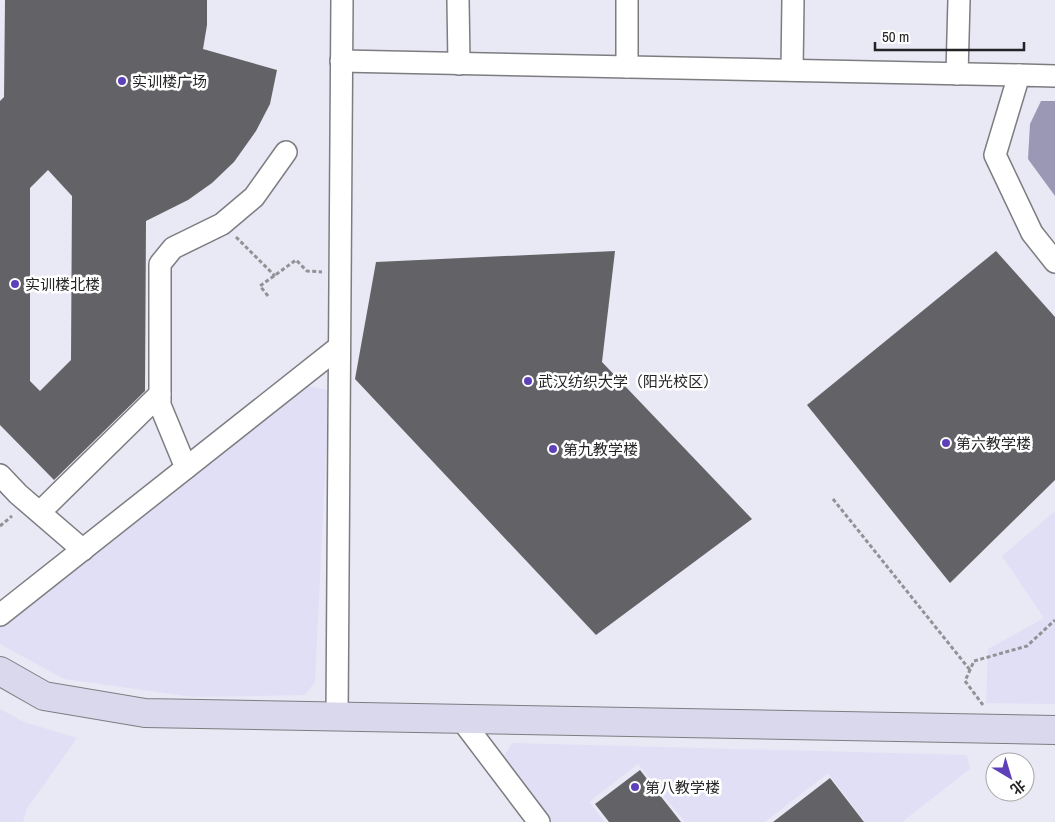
<svg xmlns="http://www.w3.org/2000/svg" width="1055" height="822" font-family="'Archivo Narrow','Noto Sans SC',sans-serif">
<style>
.built{fill:#e9e8f5;fill-rule:evenodd}
.green{fill:#e1dff5}
.water{fill:#9a98b5}
.building{fill:#636367;fill-rule:evenodd}
.lines{fill:none;stroke-linecap:round;stroke-linejoin:round}
.minor-casing{stroke:#7d7d81;stroke-width:24}
.secondary-casing{stroke:#7d7d81;stroke-width:30}
.path{stroke:#929296;stroke-width:3;stroke-dasharray:4 2.5;stroke-linecap:butt}
.minor{stroke:#fff;stroke-width:21}
.secondary{stroke:#dad8ec;stroke-width:28}
.poi-dot{fill:#5e41ba;stroke:#fff;stroke-width:2}
.labels{text-anchor:middle;dominant-baseline:central;stroke-width:5;stroke-linejoin:round;paint-order:stroke}
.poi-label{font-size:15px;fill:#232325;stroke:#fff;text-anchor:start}
</style>
<rect width="100%" height="100%" fill="#f1f1f6"/>
<path class="built" d="M0,0H1055V822H0ZM995,762H1025V792H995Z"/>
<g class="green">
<polygon points="306,386 329,390 315,682 305,695 193,697 64,679 0,644 0,627"/>
<polygon points="1055,511 1055,704 986,703 988,649 1044,618 1002,556"/>
<polygon points="0,709 24,722 77,738 27,808 23,822 0,822"/>
<polygon points="512,743 967,755 970,769 902,822 865,822 828,773 765,822 685,822 638,764 589,802 605,822 547,822 500,763"/>
</g>
<polygon class="water" points="1041,101 1055,101 1055,196 1028,159 1030,124"/>
<g class="building">
<path d="M5,0H207V25L203,49L277,70L270,104L256,131L234,162L212,183L188,200L146,221L145,391L54,480L0,425V101L4,97ZM48,170L72,196L71,360L40,391L30,381V188Z"/>
<polygon points="615,251 602,362 752,519 596,635 355,379 376,262"/>
<polygon points="996,251 1055,317 1055,480 950,583 807,405"/>
<polygon points="640,770 681,822 609,822 595,804"/>
<polygon points="830,778 864,822 773,822"/>
</g>
<g class="lines">
<g class="minor-casing">
<g id="minor">
<polyline points="458,0 459,64"/>
<polyline points="627,0 627,67"/>
<polyline points="341,61 1019,75"/>
<polyline points="792,70 793,0"/>
<polyline points="957,74 959,0"/>
<polyline points="1055,76 1019,75 995,155 1032,233 1055,262"/>
<polyline points="186,468 160,405 160,264 173,248 222,224 254,197 286,152"/>
<polyline points="0,475 18,494 83,550"/>
<polyline points="40,512 160,394"/>
<polyline points="0,615 339,347"/>
<polyline points="337,716 342,0"/>
<polyline points="461,719 539,822"/>
</g>
</g>
<g class="secondary-casing">
<polyline id="secondary" points="0,671 44,696 145,713 1055,730"/>
</g>
<g class="path">
<polyline points="236,237 275,276"/>
<polyline points="268,296 260,286 296,260 307,271 322,272"/>
<polyline points="833,499 970,670"/>
<polyline points="0,526 12,516"/>
<polyline points="983,705 965,681 974,661 1027,646 1055,620"/>
</g>
<use href="#minor" class="minor"/>
<use href="#secondary" class="secondary"/>
</g>
<g class="poi-dot">
<circle cx="122" cy="81" r="5"/>
<circle cx="15" cy="284" r="5"/>
<circle cx="528" cy="381" r="5"/>
<circle cx="946" cy="443" r="5"/>
<circle cx="553" cy="449" r="5"/>
<circle cx="635" cy="787" r="5"/>
</g>
<g class="labels">
<g class="poi-label">
<text x="132" y="81">实训楼广场</text>
<text x="25" y="284">实训楼北楼</text>
<text x="538" y="381">武汉纺织大学（阳光校区）</text>
<text x="956" y="443">第六教学楼</text>
<text x="563" y="449">第九教学楼</text>
<text x="645" y="787">第八教学楼</text>
</g>
</g>
<g transform="translate(1010 777) rotate(142)"><circle r="24" fill="#ffffff" stroke="#a7a7a8"/>
<path d="M0-4L9 19L0 12L-9 19Z" fill="#5e41ba"/>
<text y="-8" font-size="14" font-weight="bold" text-anchor="middle" fill="#232325">北</text>
</g>
<path d="M875 42v8h149v-8" fill="none" stroke="#232325" stroke-width="2.5"/>
<text x="882" y="42" font-size="15" fill="#232325" stroke="#ffffff" stroke-width="4" paint-order="stroke">50 m</text>
</svg>
